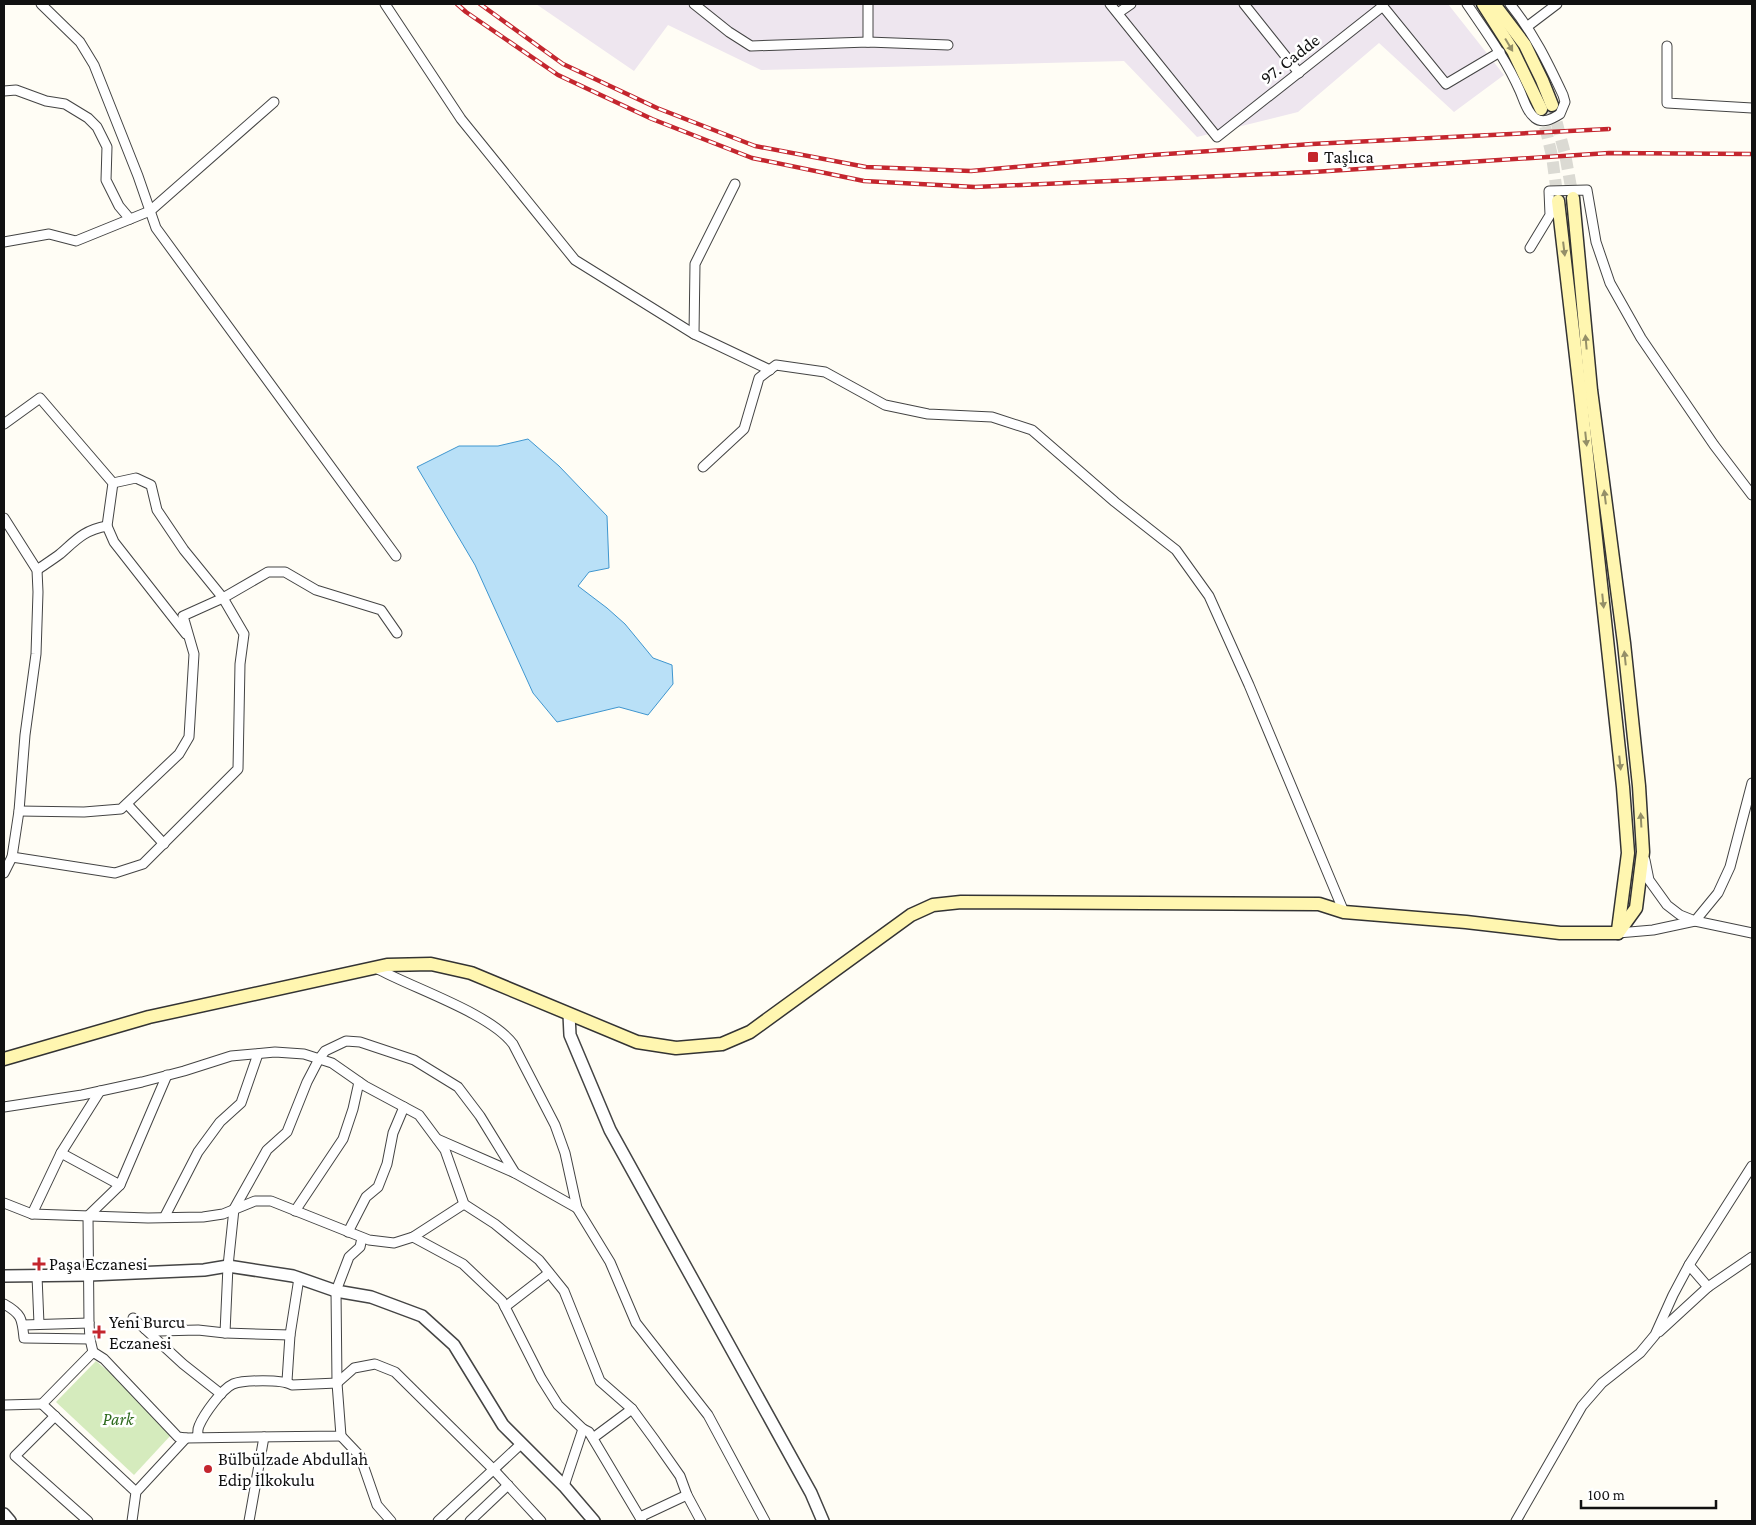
<svg xmlns="http://www.w3.org/2000/svg" width="1756" height="1525" font-family="'Crimson Pro',serif">
<style>
.industrial{fill:#eee6ef}
.green{fill:#d5ebbd}
.water{fill:#b9e0f7;stroke:#3f96cf}
.lines{fill:none;stroke-linecap:round;stroke-linejoin:round}
.secondary-tunnel{stroke:#dbdad3;stroke-width:12;stroke-dasharray:12 6;stroke-linecap:butt}
.minor-casing{stroke:#444;stroke-width:11}
.tertiary-casing{stroke:#444;stroke-width:14}
.secondary-casing{stroke:#333;stroke-width:15}
.minor{stroke:#fff;stroke-width:9}
.tertiary{stroke:#fff;stroke-width:11}
.secondary{stroke:#fff6b0;stroke-width:12}
.rail-casing{stroke:#c4262e;stroke-width:4.5}
.rail{stroke:#fff;stroke-width:2.5;stroke-dasharray:8;stroke-linecap:butt}
.oneway{fill:#948f68}
.poi-dot{fill:#c4262e;stroke:#fff;stroke-width:2}
.labels{text-anchor:middle;dominant-baseline:central;stroke-width:5;stroke-linejoin:round;paint-order:stroke}
.street-label{font-size:18px;fill:#111;stroke:#fff}
.poi-label{font-size:18px;fill:#111;stroke:#fff;text-anchor:start}
.park-label{font-size:18px;font-style:italic;fill:#2f6b1f;stroke:#fff}
</style>
<rect width="100%" height="100%" fill="#fffdf5"/>
<polygon class="industrial" points="536,4 1448,4 1504,75 1454,112 1379,43 1298,112 1197,137 1124,61 761,70 668,25 634,71"/>
<polygon class="green" points="96,1361 142,1400 171,1435 134,1475 56,1402"/>
<polygon class="water" points="528,439 559,466 607,516 609,568 589,572 578,586 607,608 625,624 653,658 672,665 673,684 648,715 619,707 557,722 533,693 475,565 417,467 459,446 498,446"/>
<g class="lines">
<g class="secondary-tunnel">
<polyline points="1552,105 1565,154 1573,198"/>
<polyline points="1541,109 1552,156 1558,201"/>
</g>
<g class="minor-casing">
<g id="minor">
<polyline points="41,4 80,42 94,65 138,176 156,228 396,556"/>
<polyline points="385,4 461,119 575,260 694,334"/>
<polyline points="694,4 729,32 751,46 868,42 948,45"/>
<polyline points="868,4 868,42"/>
<polyline points="1110,4 1217,137 1383,6"/>
<polyline points="1244,4 1299,73"/>
<polyline points="1381,4 1446,84 1500,52"/>
<path d="M1467,4C1486,32 1506,59 1520,91C1524,100 1527,112 1535,118C1543,124 1552,119 1560,114L1565,102L1563,95C1547,61 1534,34 1510,4"/>
<polyline points="1118,13 1131,4"/>
<polyline points="1528,26 1557,4"/>
<polyline points="1667,46 1667,103 1752,108"/>
<polyline points="4,91 16,90 46,101 65,104 88,118 97,127 107,147 106,180 119,206 130,219"/>
<polyline points="735,184 695,264 694,334 770,370"/>
<polyline points="4,242 49,234 76,241 150,211 274,102"/>
<polyline points="1530,248 1550,215 1549,191 1587,190 1596,242 1610,283 1641,338 1714,445 1752,495"/>
<polyline points="4,424 40,398 113,483 107,526"/>
<polyline points="703,467 744,429 759,378 776,365 825,372 885,405 928,414 992,417 1032,430 1115,502 1176,550 1209,596 1249,685 1344,912"/>
<polyline points="113,483 136,478 151,485 157,510 184,550 223,598 268,572 285,572 316,590 381,610 397,633"/>
<polyline points="4,518 37,570 38,592 36,654 25,735 19,811 12,857 4,873"/>
<path d="M37,570C44,565 52,560 60,554C76,540 84,530 107,526L114,542L186,634"/>
<polyline points="127,804 164,844"/>
<polyline points="12,857 115,873 143,864 238,769 240,664 244,634 223,598 183,616 194,654 189,737 179,754 121,809 84,812 19,811"/>
<polyline points="1645,860 1649,880 1667,905 1680,915 1695,921 1752,933"/>
<polyline points="1618,933 1653,930 1695,921 1718,893 1730,867 1752,783"/>
<path d="M376,968C412,988 490,1013 513,1044L555,1125L565,1153L577,1208L610,1262L636,1323L708,1415L765,1521"/>
<polyline points="4,1107 82,1095 142,1082 184,1071 231,1056 275,1052 304,1054 332,1063 365,1086 419,1115 445,1150 464,1204 495,1224 539,1260 564,1291 600,1381 632,1409 654,1439 680,1476 687,1495 701,1521"/>
<polyline points="437,1139 515,1173"/>
<polyline points="61,1153 120,1185 167,1075"/>
<polyline points="4,1203 32,1214 148,1218 203,1217 223,1214 255,1201 271,1201 369,1240 394,1243 413,1237 464,1204"/>
<polyline points="295,1211 343,1139 353,1109 359,1082"/>
<polyline points="32,1214 61,1153 100,1091"/>
<polyline points="165,1216 198,1152 220,1122 241,1103 258,1054"/>
<polyline points="348,1232 366,1197 378,1187 387,1164 393,1133 404,1107"/>
<polyline points="413,1237 463,1264 502,1301 541,1378 558,1405 583,1429 589,1432 642,1521"/>
<polyline points="1689,1265 1708,1287"/>
<polyline points="37,1276 39,1324"/>
<path d="M4,1304C22,1314 22,1319 24,1338L90,1339"/>
<polyline points="505,1307 549,1273"/>
<polyline points="133,1318 145,1329 159,1331 198,1330 225,1333 290,1335"/>
<polyline points="23,1325 89,1323"/>
<polyline points="145,1329 183,1364 221,1394"/>
<polyline points="1659,1332 1708,1287 1752,1257"/>
<polyline points="225,1333 228,1266 234,1209 267,1150 287,1132 307,1082 319,1059 325,1051 346,1041 360,1042 414,1060 458,1087 480,1116 515,1173 577,1208"/>
<polyline points="93,1352 90,1339 89,1323 88,1216 120,1185"/>
<polyline points="287,1381 290,1335 299,1278"/>
<polyline points="337,1383 354,1368 375,1364 395,1372 493,1469 541,1521"/>
<polyline points="337,1383 336,1291 349,1257 360,1247 362,1238"/>
<polyline points="4,1405 42,1404"/>
<polyline points="55,1416 15,1456 88,1521"/>
<polyline points="341,1436 360,1456 377,1505 391,1521"/>
<path d="M186,1438L341,1436L337,1383L292,1385C282,1379 244,1380 233,1384C222,1389 204,1414 199,1426C197,1430 198,1434 198,1438"/>
<polyline points="593,1438 632,1409"/>
<polyline points="564,1486 583,1429"/>
<polyline points="640,1517 687,1495"/>
<polyline points="132,1521 136,1492 186,1438 178,1437 104,1359 93,1352 42,1404 136,1492"/>
<polyline points="249,1521 264,1437"/>
<polyline points="438,1521 521,1444"/>
<polyline points="470,1521 508,1485"/>
<polyline points="1516,1521 1582,1406 1602,1383 1640,1353 1655,1335 1673,1295 1689,1265 1752,1166"/>
</g>
</g>
<g class="tertiary-casing">
<g id="tertiary">
<polyline points="569,1014 570,1035 610,1130 811,1493 823,1521"/>
<polyline points="4,1276 89,1275 204,1270 228,1266 293,1276 336,1291 371,1297 422,1316 454,1345 503,1425 564,1486 594,1521"/>
<polyline points="4,1514 10,1521"/>
</g>
</g>
<g class="secondary-casing">
<g id="secondary">
<polyline points="1483,4 1513,51 1541,109"/>
<polyline points="1494,4 1525,45 1542,80 1552,105"/>
<polyline points="1573,198 1591,390 1624,643 1639,786 1643,852 1636,908 1618,933"/>
<polyline points="1558,201 1580,391 1623,787 1628,853 1618,930"/>
<polyline points="4,1059 149,1017 387,965 431,964 471,973 637,1042 676,1048 722,1044 750,1032 911,915 933,905 961,902 1319,904 1344,912 1466,922 1560,933 1618,933"/>
</g>
</g>
<use href="#minor" class="minor"/>
<use href="#tertiary" class="tertiary"/>
<use href="#secondary" class="secondary"/>
<g class="rail-casing">
<g id="rail">
<polyline points="457,4 466,12 558,75 652,119 752,158 864,181 975,187 1313,172 1609,153 1752,154"/>
<polyline points="480,4 563,64 657,108 755,146 866,167 971,171 1152,155 1312,144 1609,129"/>
</g>
</g>
<use href="#rail" class="rail"/>
</g>
<defs><path id="oneway-solid" d="M-6-.8H1V-3.2L6.5 0L1 3.2V.8H-6Z" transform="scale(1.25)"/></defs>
<g class="oneway">
<use href="#oneway-solid" transform="translate(1509 45) rotate(59)"/>
<use href="#oneway-solid" transform="translate(1564 249) rotate(83)"/>
<use href="#oneway-solid" transform="translate(1586 342) rotate(-95)"/>
<use href="#oneway-solid" transform="translate(1586 439) rotate(84)"/>
<use href="#oneway-solid" transform="translate(1605 497) rotate(-97)"/>
<use href="#oneway-solid" transform="translate(1603 601) rotate(84)"/>
<use href="#oneway-solid" transform="translate(1625 658) rotate(-96)"/>
<use href="#oneway-solid" transform="translate(1620 763) rotate(84)"/>
<use href="#oneway-solid" transform="translate(1641 820) rotate(-93)"/>
</g>
<g class="poi-dot">
<rect x="1307" y="151" width="12" height="12" rx="2.5"/>
<path d="M36.5 1256.5h5v5h5v5h-5v5h-5v-5h-5v-5h5z"/>
<path d="M96.5 1324.5h5v5h5v5h-5v5h-5v-5h-5v-5h5z"/>
<circle cx="208" cy="1469" r="5"/>
</g>
<g class="labels">
<g class="street-label">
<text transform="translate(1290 59) rotate(-38)">97. Cadde</text>
</g>
<g class="poi-label">
<text x="1324" y="157">Taşlıca</text>
<text x="49" y="1264">Paşa Eczanesi</text>
<text x="109" y="1322">Yeni Burcu<tspan x="109" dy="21">Eczanesi</tspan></text>
<text x="218" y="1459">Bülbülzade Abdullah<tspan x="218" dy="21">Edip İlkokulu</tspan></text>
</g>
<g class="park-label">
<text x="118" y="1419">Park</text>
</g>
</g>
<rect width="1756" height="1525" fill="none" stroke="#111111" stroke-width="10"/>
<path d="M1581 1500v8h135v-8" fill="none" stroke="#111111" stroke-width="2.5"/>
<text x="1588" y="1500" font-size="15" fill="#111111" stroke="#ffffff" stroke-width="4" paint-order="stroke">100 m</text>
</svg>
